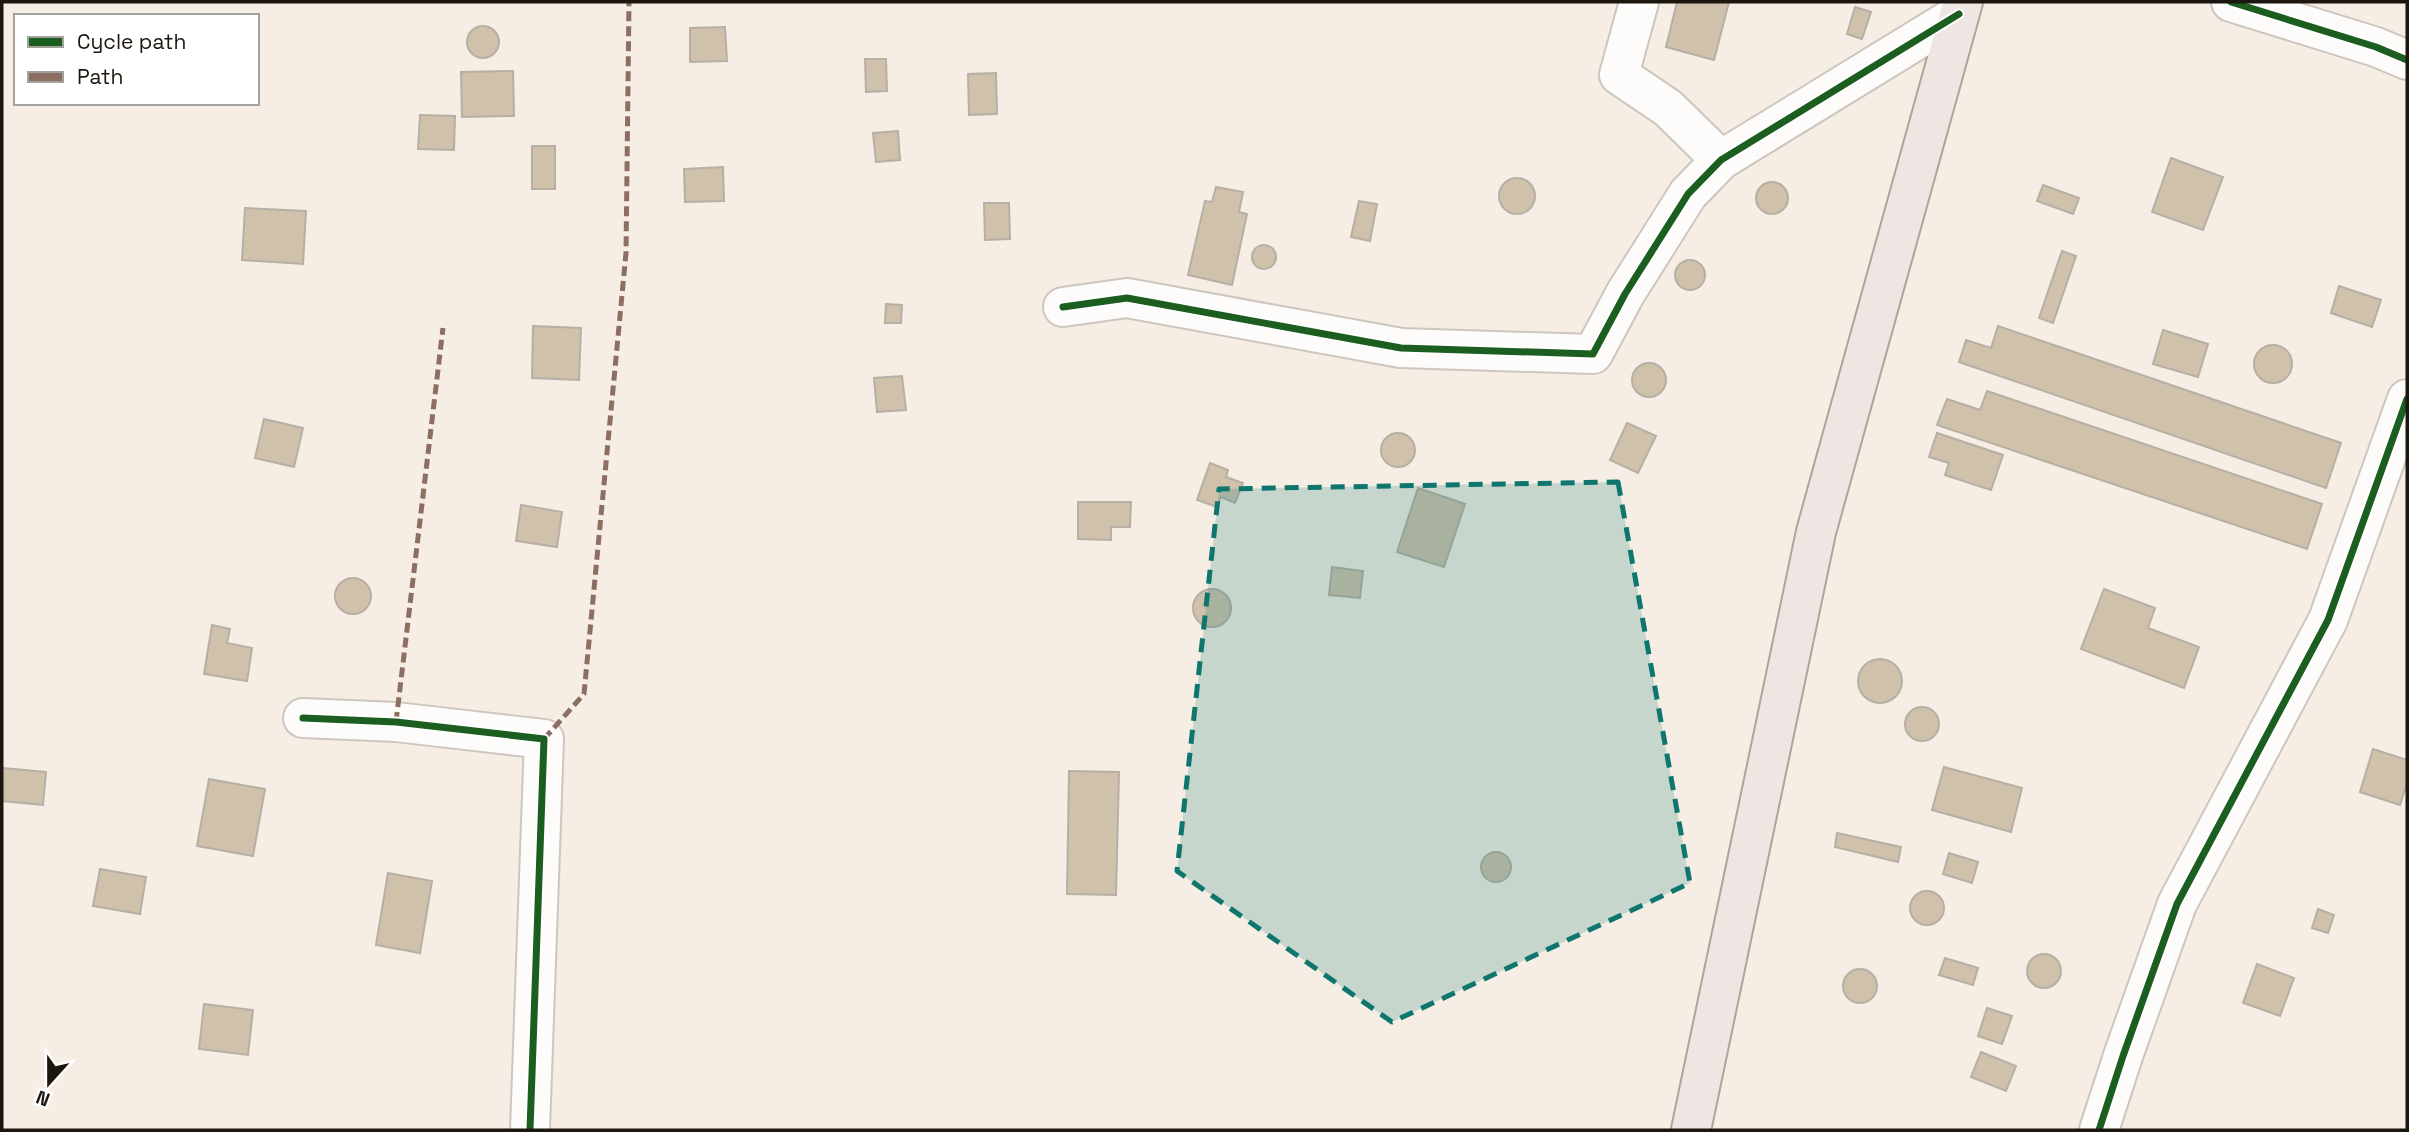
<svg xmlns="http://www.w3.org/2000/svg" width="2409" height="1132" font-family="'Space Grotesk',sans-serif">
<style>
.building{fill:#d0c1ab;stroke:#b6afa6;stroke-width:2}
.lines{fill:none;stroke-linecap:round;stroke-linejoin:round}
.minor-casing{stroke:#cdc6be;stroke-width:42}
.major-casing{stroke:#b1a39a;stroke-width:42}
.minor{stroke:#fefcfb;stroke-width:38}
.major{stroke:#ede6e2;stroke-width:38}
.quiet{stroke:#8d6e63;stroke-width:5;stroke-dasharray:10 5;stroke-linecap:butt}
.cycleway-casing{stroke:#fff;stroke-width:11}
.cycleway{stroke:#1b5e20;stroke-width:7}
.marked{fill:#0f766e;fill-opacity:0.2;stroke:#0f766e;stroke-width:5;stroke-dasharray:14 9;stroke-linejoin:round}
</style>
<rect width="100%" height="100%" fill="#f6eee4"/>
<g class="building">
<polygon points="1677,2 1729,2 1714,60 1666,47"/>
<polygon points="1855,7 1871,12 1862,39 1847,34"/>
<circle cx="483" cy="42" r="16"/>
<polygon points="725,27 727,61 690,62 690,28"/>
<polygon points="865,59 886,59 887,91 866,92"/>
<polygon points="513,71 514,116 462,117 461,72"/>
<polygon points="996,73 997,114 969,115 968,74"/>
<polygon points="420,115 455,116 454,150 418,149"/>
<polygon points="898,131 900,160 876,162 873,133"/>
<rect x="532" y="146" width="23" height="43"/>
<polygon points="2171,158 2223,177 2203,230 2152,212"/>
<polygon points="723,167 724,201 685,202 684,169"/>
<circle cx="1517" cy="196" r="18"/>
<circle cx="1772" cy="198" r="16"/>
<polygon points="2043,185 2079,198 2073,214 2037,201"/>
<polygon points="1216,187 1243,192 1239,212 1247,214 1232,285 1188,275 1205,201 1212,202"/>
<polygon points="1359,201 1377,204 1370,241 1351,237"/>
<polygon points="984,203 1009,203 1010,239 985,240"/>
<polygon points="245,208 306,211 303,264 242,260"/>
<circle cx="1264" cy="257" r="12"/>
<polygon points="2062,251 2076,256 2053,323 2039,318"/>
<circle cx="1690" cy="275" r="15"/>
<polygon points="2339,286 2381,300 2372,327 2331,313"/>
<polygon points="886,304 902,305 901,323 885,323"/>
<polygon points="533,326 581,328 579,380 532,378"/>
<polygon points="1998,326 2341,443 2326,488 1959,362 1966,340 1991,348"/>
<polygon points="2163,330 2208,344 2198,377 2153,364"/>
<circle cx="2273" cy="364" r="19"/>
<circle cx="1649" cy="380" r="17"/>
<polygon points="902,376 906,410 877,412 874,378"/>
<polygon points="1987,391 2322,504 2307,549 1937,425 1947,399 1980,410"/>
<polygon points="264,419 303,428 294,467 255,458"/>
<polygon points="1627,423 1656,436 1638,473 1610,460"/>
<polygon points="1937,433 2003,455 1991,490 1945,475 1949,463 1929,457"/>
<circle cx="1398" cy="450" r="17"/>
<polygon points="1210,463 1228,470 1226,477 1243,483 1235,503 1221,497 1217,507 1197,500"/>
<polygon points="1418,488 1465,504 1444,567 1397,552"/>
<polygon points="1078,502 1131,502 1130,527 1111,527 1111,540 1078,539"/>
<polygon points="521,505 562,512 557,547 516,541"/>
<polygon points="1332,567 1363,571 1360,598 1329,595"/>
<circle cx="353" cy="596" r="18"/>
<circle cx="1212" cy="608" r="19"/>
<polygon points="2104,589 2155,608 2148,628 2199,647 2184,688 2081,649"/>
<polygon points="212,625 230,629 227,643 252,648 247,681 204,674"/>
<circle cx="1880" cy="681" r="22"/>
<circle cx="1922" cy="724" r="17"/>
<polygon points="2373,749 2407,760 2407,783 2400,805 2360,792"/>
<polygon points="1944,767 2022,788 2011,832 1932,810"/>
<polygon points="2,768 46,772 43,805 2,801"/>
<polygon points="1069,771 1119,772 1116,895 1067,894"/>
<polygon points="209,779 265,789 253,856 197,846"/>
<polygon points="1837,833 1901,847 1898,862 1835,847"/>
<circle cx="1496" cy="867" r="15"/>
<polygon points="1949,853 1978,862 1972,883 1943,874"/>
<polygon points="100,869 146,877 140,914 93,906"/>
<polygon points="388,873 432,881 420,953 376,945"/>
<circle cx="1927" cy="908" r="17"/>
<polygon points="2318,909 2334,915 2328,933 2312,928"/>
<circle cx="2044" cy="971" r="17"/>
<polygon points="1945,958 1978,968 1973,985 1939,975"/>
<polygon points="2257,964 2294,978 2280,1016 2243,1003"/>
<circle cx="1860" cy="986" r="17"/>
<polygon points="204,1004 253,1010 248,1055 199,1049"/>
<polygon points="1987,1008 2012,1016 2002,1044 1978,1036"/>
<polygon points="1981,1052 2016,1066 2006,1091 1971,1077"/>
</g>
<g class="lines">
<g class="minor-casing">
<g id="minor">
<polyline points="1639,2 1619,75 1668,108 1721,160"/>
<polyline points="2231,2 2376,47 2407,60"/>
<polyline points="1063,307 1127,298 1401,348 1593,354 1625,294 1688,194 1721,160 1959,14"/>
<polyline points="303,718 396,722 544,739 530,1130"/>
<polyline points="2099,1130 2123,1056 2177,904 2328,620 2407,399"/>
</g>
</g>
<g class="major-casing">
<polyline id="major" points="1691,1130 1816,532 1963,2"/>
</g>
<use href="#minor" class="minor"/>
<use href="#major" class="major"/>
<g class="quiet">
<polyline points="396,722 443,328"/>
<polyline points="544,739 584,694 626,253 629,2"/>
</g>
<g class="cycleway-casing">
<g id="cycleway">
<polyline points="2231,2 2376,47 2407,60"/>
<polyline points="1063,307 1127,298 1401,348 1593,354 1625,294 1688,194 1721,160 1959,14"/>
<polyline points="303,718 396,722 544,739 530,1130"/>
<polyline points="2099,1130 2123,1056 2177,904 2328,620 2407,399"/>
</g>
</g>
<use href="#cycleway" class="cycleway"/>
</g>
<path class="marked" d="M1618,482L1690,883L1392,1022L1177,871L1219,489Z"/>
<rect width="2409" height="1132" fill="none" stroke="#1c160e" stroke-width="7"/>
<rect x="14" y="14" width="245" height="91" fill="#ffffff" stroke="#a4a29f" stroke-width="2"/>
<rect x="28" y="37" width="35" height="10" fill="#1b5e20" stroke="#a4a29f" stroke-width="2"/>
<text x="77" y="49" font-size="21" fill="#1c160e">Cycle path</text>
<rect x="28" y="72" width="35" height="10" fill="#8d6e63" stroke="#a4a29f" stroke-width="2"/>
<text x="77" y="84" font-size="21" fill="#1c160e">Path</text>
<g transform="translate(49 1083) rotate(201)" stroke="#ffffff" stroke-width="5" paint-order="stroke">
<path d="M0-5L12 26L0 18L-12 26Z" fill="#1c160e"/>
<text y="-10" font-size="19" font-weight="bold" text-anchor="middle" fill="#1c160e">N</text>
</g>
</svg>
